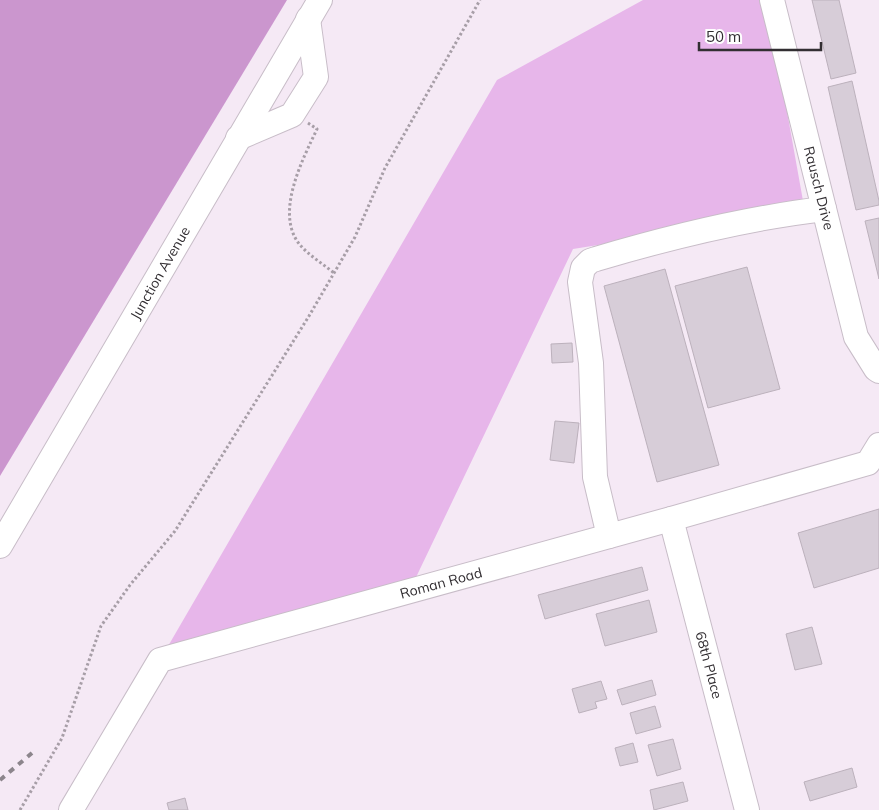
<svg xmlns="http://www.w3.org/2000/svg" width="879" height="810" font-family="Mulish,sans-serif">
<style>
.green{fill:#e7b6ea}
.forest{fill:#cb96ce}
.building{fill:#d7cdd8;stroke:#bcb1bc}
.lines{fill:none;stroke-linecap:round;stroke-linejoin:round}
.minor-casing{stroke:#c8bdc8;stroke-width:26}
.path{stroke:#a79ea7;stroke-width:3;stroke-dasharray:2.5 2.5;stroke-linecap:butt}
.minor{stroke:#fff;stroke-width:24}
.rail{stroke:#8c858c;stroke-width:4;stroke-dasharray:6 6;stroke-linecap:butt}
.labels{text-anchor:middle;dominant-baseline:central;stroke-width:4;stroke-linejoin:round;paint-order:stroke}
.street-label{font-size:14px;fill:#322e32;stroke:#fff}
</style>
<rect width="100%" height="100%" fill="#f5e9f5"/>
<polygon class="green" points="643,0 767,0 805,212 573,249 409,592 160,660 497,80"/>
<polygon class="forest" points="0,0 287,0 0,476"/>
<g class="building">
<polygon points="812,0 839,0 856,73 831,79"/>
<polygon points="852,81 879,201 879,205 856,210 828,87"/>
<polygon points="879,218 879,279 865,221"/>
<polygon points="747,267 780,389 708,408 675,286"/>
<polygon points="665,269 719,465 657,482 604,286"/>
<polygon points="572,343 573,362 552,363 551,344"/>
<polygon points="555,421 579,423 574,463 550,460"/>
<polygon points="879,509 879,568 814,588 798,533"/>
<polygon points="642,567 648,590 545,619 538,595"/>
<polygon points="649,600 657,632 605,646 596,614"/>
<polygon points="812,627 822,664 795,670 786,634"/>
<polygon points="652,680 656,695 622,705 617,690"/>
<polygon points="601,681 607,699 595,702 597,708 579,713 572,689"/>
<polygon points="655,706 661,727 636,734 630,713"/>
<polygon points="673,739 681,769 657,776 648,745"/>
<polygon points="633,743 638,762 620,766 615,748"/>
<polygon points="852,768 857,787 810,801 804,782"/>
<polygon points="683,782 688,801 654,810 650,790"/>
<polygon points="185,798 188,810 169,810 167,803"/>
</g>
<g class="lines">
<g class="minor-casing">
<g id="minor">
<polyline points="772,0 856,337 876,369 879,371"/>
<polyline points="238,138 292,115 316,77 308,19"/>
<polyline points="671,519 747,810"/>
<path d="M609,536L595,477L591,363L580,282L583,268L590,261L596,259C670,237 747,218 824,209"/>
<polyline points="0,546 320,0"/>
<polyline points="71,810 160,660 671,519 868,463 879,445"/>
</g>
</g>
<g class="path">
<path d="M308,123L317,129C303,159 273,215 301,246C310,256 323,264 334,273"/>
<polyline points="20,810 62,738 101,626 130,585 175,531 309,316 355,237 385,168 480,0"/>
</g>
<use href="#minor" class="minor"/>
<polyline class="rail" points="0,780 32,753"/>
</g>
<g class="labels">
<g class="street-label">
<text transform="translate(819 188) rotate(76)">Rausch Drive</text>
<text transform="translate(160 273) rotate(-60)">Junction Avenue</text>
<text transform="translate(441 583) rotate(-15)">Roman Road</text>
<text transform="translate(709 665) rotate(75)">68th Place</text>
</g>
</g>
<path d="M699 42v8h122v-8" fill="none" stroke="#322e32" stroke-width="2.5"/>
<text x="706" y="42" font-size="15" fill="#322e32" stroke="#ffffff" stroke-width="4" paint-order="stroke">50 m</text>
</svg>
